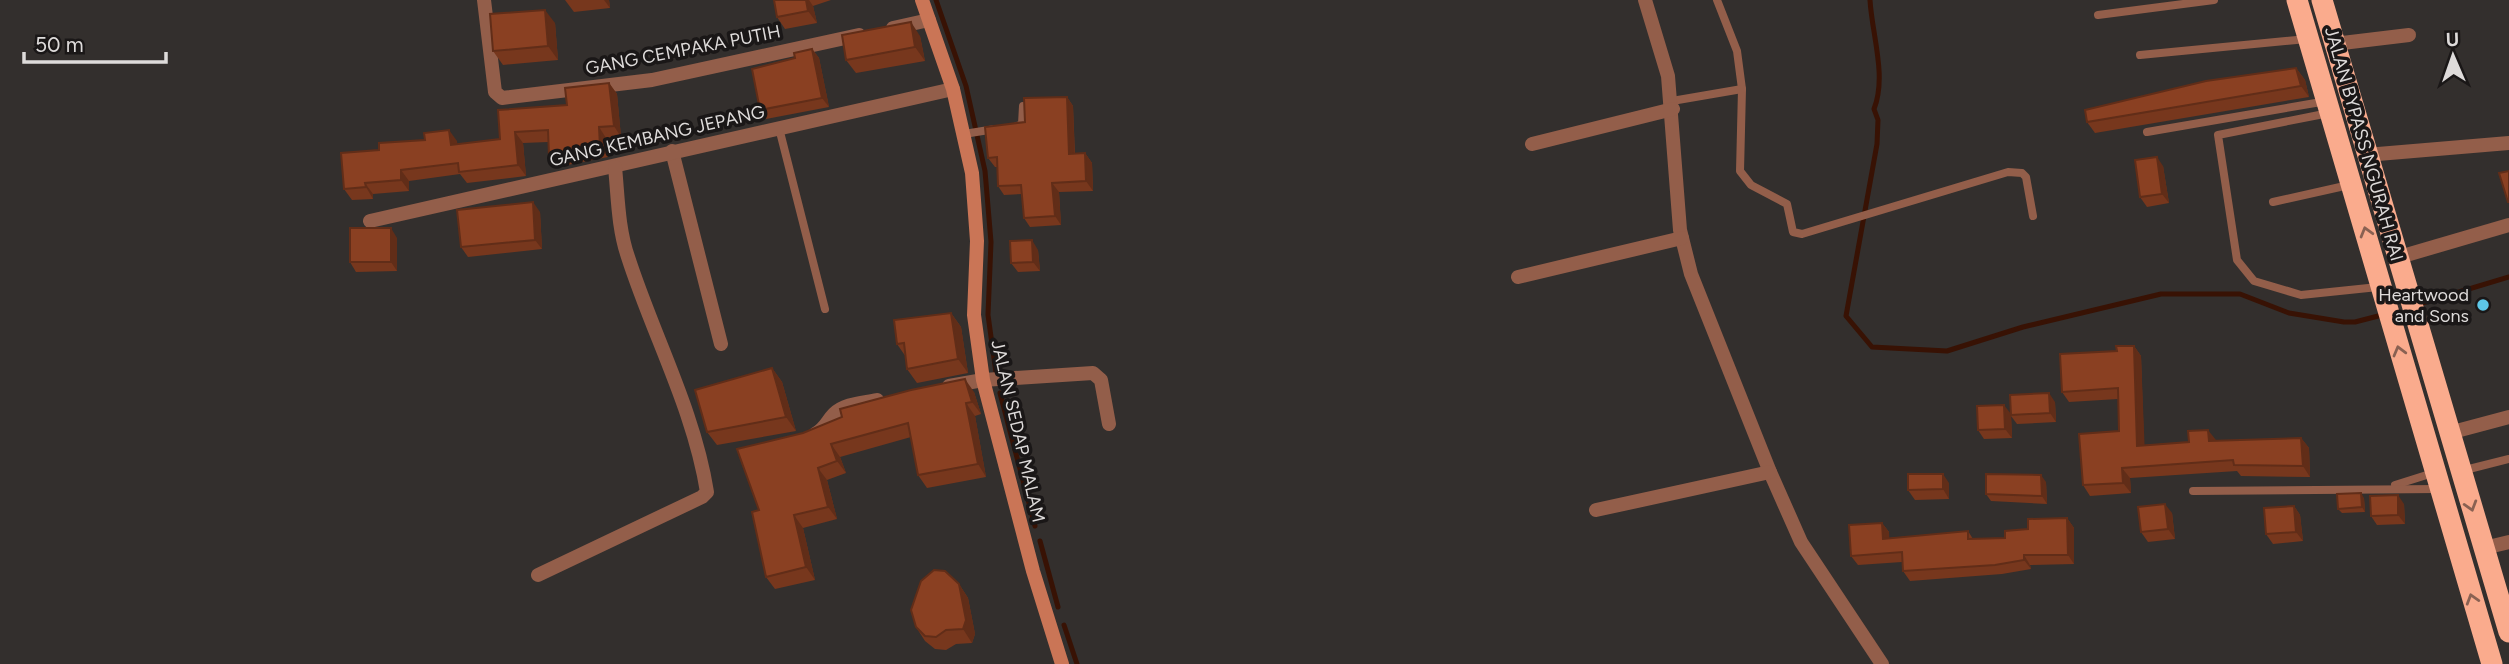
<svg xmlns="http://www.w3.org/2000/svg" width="2509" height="664" font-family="Figtree,sans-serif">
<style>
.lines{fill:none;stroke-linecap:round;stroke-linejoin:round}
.stream{stroke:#381204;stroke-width:5}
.lane{stroke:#935e4a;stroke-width:8}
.street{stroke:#935e4a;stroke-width:14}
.secondary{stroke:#ca7556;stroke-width:14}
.highway{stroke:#faab8d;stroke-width:21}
.wall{fill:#77371d}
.shaded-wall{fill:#612d18}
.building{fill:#8a4022;stroke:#612d18;stroke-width:2}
.oneway{stroke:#8a6152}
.poi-dot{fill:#5dc7e8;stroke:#1a1717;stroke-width:2.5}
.labels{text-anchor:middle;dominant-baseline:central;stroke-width:7;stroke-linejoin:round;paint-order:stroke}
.street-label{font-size:18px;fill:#dedbda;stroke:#1a1717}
.poi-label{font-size:18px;fill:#dedbda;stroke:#1a1717;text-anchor:end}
</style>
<rect width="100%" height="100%" fill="#332f2d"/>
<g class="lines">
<g class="stream">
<polyline points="936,0 966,86 985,171 991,242 988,315 996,373"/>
<path d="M1870,0C1872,35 1887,76 1874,109L1878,120L1877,144L1846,316L1872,347L1947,351L2023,327L2161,294H2240L2289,313L2344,322H2355L2386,314"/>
<polyline points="2419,304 2509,277"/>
<polyline points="1000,393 1035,526"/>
<polyline points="1040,541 1058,607"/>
<polyline points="1064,625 1077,664"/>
</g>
<g class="lane">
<polyline points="1717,0 1737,51 1742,89 1740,171 1751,185 1787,204 1793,232 1802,234 2008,172 2022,173 2026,177 2033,216"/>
<polyline points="2098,15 2214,0"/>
<polyline points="2140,55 2307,39"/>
<polyline points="1672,101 1742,89"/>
<polyline points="2329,113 2218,135 2237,260 2254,281 2301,295 2378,287"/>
<polyline points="1015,127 1022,124 1023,106"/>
<polyline points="779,128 825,309"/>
<polyline points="2147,132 2327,101"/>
<polyline points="964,134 995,129"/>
<polyline points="2273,202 2349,185"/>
<polyline points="2461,471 2509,459"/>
<polyline points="2395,485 2433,473"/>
<polyline points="2193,491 2438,489"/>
</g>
<g class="street">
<polyline points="484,0 495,92 502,98 652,80 859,35"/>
<polyline points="1645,0 1668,76 1680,230 1691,274 1770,472 1801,542 1882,664"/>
<polyline points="893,28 929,20"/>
<polyline points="2334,44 2409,35"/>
<polyline points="1532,144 1673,109"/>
<polyline points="672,151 721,344"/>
<polyline points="2366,155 2509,143"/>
<polyline points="370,221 953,89"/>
<polyline points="2396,258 2509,225"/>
<polyline points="1518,277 1682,238"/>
<polyline points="949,386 983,380 1093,373 1101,380 1109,424"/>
<polyline points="2449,433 2509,417"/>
<path d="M815,434C825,429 827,421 834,414C845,403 864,403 877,400"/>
<polyline points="1596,510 1770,472"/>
<polyline points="2484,548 2509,542"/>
<path d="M538,575L702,497L707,492C694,410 653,335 628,257C618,228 618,197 615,167"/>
</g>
<polyline class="secondary" points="922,0 953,89 972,173 977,241 974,315 983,380 1033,571 1062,664"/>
<g class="highway">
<polyline points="2297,0 2492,664"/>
<polyline points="2322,0 2509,632"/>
</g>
</g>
<g class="wall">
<polygon points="565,0 609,0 610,8 574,12"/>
<polygon points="774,0 831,0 813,6 817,23 785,29 777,17"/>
<polygon points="555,23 558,60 503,65 493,51"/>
<polygon points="920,36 925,61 856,73 846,60"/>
<polygon points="812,49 819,58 829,107 766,119 760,110 795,58"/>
<polygon points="2296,68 2305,80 2309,97 2095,133 2087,122"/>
<polygon points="609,83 617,94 621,137 606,138 608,157 557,167 549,156 548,142 523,143 526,176 467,183 460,174 409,181 409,191 373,194 373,199 352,200 344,189 379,150 457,141 457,144 500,139"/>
<polygon points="1067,97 1073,106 1075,154 1085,153 1092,163 1093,191 1059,192 1061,225 1030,227 1024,218 1022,194 1004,195 998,186 997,167 995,167 988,158 1025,122"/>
<polygon points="2163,166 2169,203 2147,207 2140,197"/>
<polygon points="540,212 542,249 468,257 461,247"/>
<polygon points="397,238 397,271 356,272 350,262"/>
<polygon points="1038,250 1040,271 1018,272 1011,263"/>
<polygon points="951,313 961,327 968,373 917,383 907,369 906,357 897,344"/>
<polygon points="2134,346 2141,356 2144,445 2216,440 2216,441 2301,438 2309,448 2310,477 2241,476 2237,471 2130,478 2131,493 2090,496 2083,485 2119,431 2118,399 2069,402 2062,392 2117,351"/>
<polygon points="772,368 782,382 796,431 717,445 707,432"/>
<polygon points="974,392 981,414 975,416 986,477 927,488 918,475 911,437 840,457 846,473 827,480 837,519 803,528 815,580 775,589 766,577 759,510 803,433"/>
<polygon points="2055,402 2056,422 2017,424 2011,416 2012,438 1984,439 1978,430 2010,413"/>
<polygon points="2046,482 2047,504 1991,501 1986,494"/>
<polygon points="1949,483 1949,499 1915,500 1908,490"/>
<polygon points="2364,498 2365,512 2342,513 2338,509"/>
<polygon points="2404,504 2405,524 2377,525 2371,516"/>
<polygon points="2294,506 2300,515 2303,541 2273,544 2266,534"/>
<polygon points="2172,513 2175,539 2148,542 2141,532"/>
<polygon points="2067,518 2074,528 2074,564 2030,565 2031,569 2002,574 1910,581 1903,571 1902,562 1858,565 1851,556 1882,523 1889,532 1889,538 1968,531 1973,539 2005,538 2028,529"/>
<polygon points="959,584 968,598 975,634 972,643 956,644 946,650 935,649 925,641 916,627"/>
</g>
<g class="shaded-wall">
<polygon points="604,0 609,0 610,8"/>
<polygon points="806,0 809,0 813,6 817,23 808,11"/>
<polygon points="545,10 555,23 558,60 548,46"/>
<polygon points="911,22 920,36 925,61 915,47"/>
<polygon points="812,49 819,58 829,107 822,98"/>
<polygon points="2296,68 2305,80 2309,97 2301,86"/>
<polygon points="609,83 617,94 621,137 614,126"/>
<polygon points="1067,97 1073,106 1075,163 1069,154"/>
<polygon points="599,127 606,138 608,157 600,146"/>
<polygon points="449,130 457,141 459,156 451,145"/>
<polygon points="515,132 523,143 526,176 518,165"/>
<polygon points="1085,153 1092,163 1093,191 1086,181"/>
<polygon points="2157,157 2163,166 2169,203 2162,194"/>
<polygon points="401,170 409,181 409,191 401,180"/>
<polygon points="365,183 373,194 373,199 366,187"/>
<polygon points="1052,183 1059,192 1061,225 1055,216"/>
<polygon points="533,202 540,212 542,249 535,240"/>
<polygon points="391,228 397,238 397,271 391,262"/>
<polygon points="1032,240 1038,250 1040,271 1033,262"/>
<polygon points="951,313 961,327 968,373 958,359"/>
<polygon points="2134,346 2141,356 2145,456 2137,446"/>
<polygon points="772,368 782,382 796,431 786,417"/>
<polygon points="965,379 974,392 981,414 972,402"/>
<polygon points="2049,393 2055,402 2056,422 2050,413"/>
<polygon points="966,403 975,416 986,477 978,464"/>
<polygon points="2004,405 2011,414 2012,438 2005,429"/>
<polygon points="2208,430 2216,440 2217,452 2209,441"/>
<polygon points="2301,438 2309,448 2310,477 2303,466"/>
<polygon points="831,444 840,457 846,473 837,461"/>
<polygon points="818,468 827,480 837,519 828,507"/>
<polygon points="2122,468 2130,478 2131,493 2123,483"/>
<polygon points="1943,474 1949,483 1949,499 1943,489"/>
<polygon points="2041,475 2046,482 2047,504 2042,496"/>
<polygon points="2361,493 2364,498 2365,512 2362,507"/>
<polygon points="2398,495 2404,504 2405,524 2398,515"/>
<polygon points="2165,504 2172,513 2175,539 2168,529"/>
<polygon points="2294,506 2300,515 2303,541 2296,532"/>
<polygon points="794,515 803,528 815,580 806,567"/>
<polygon points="2067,518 2074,528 2074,564 2068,555"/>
<polygon points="1882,523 1889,532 1890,548 1883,539"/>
<polygon points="2024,555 2030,565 2031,569 2024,560"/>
<polygon points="959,584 968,598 975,634 972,643 963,629"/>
</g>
<g class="building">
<polygon points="774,0 806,0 808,11 777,17"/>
<polygon points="545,10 548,46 493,51 490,14"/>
<polygon points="911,22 915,47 846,60 842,35"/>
<polygon points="812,49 822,98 760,110 752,69 795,58 794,53"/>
<polygon points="2296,68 2301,86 2087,122 2085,110 2206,81"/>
<polygon points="609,83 614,126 599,127 600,146 549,156 548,130 515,132 518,165 459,172 458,163 401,170 401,180 365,183 366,187 344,189 341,153 379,150 379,143 425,140 424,133 449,130 451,145 500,139 498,110 567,105 565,88"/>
<polygon points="1067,97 1069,154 1085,153 1086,181 1052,183 1055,216 1024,218 1021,185 998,186 997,157 988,158 985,127 1025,122 1024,98"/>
<polygon points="2157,157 2162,194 2140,197 2135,160"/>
<polygon points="2509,171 2509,202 2508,202 2499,173"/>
<polygon points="533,202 535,240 461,247 457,210"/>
<rect x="350" y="228" width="41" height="34"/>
<polygon points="1032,240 1033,262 1011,263 1010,241"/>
<polygon points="951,313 958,359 907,369 904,343 897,344 894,320"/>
<polygon points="2116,346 2134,346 2137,446 2189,442 2188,431 2208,430 2209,441 2301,438 2303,466 2234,465 2233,460 2122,468 2123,483 2083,485 2079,434 2119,431 2118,388 2062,392 2060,354 2117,351"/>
<polygon points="772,368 786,417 707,432 695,390"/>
<polygon points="965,379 972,402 966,403 978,464 918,475 908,423 831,444 837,461 818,468 828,507 794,515 806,567 766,577 752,512 759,510 737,449 803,433 842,417 840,409 911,390"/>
<polygon points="2049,393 2050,413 2011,415 2010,395"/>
<polygon points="2004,405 2005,429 1978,430 1977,406"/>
<polygon points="1908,474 1943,474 1943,489 1908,490"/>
<polygon points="1986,474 2041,475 2042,496 1986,494"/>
<polygon points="2361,493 2362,507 2338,509 2337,494"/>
<polygon points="2398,495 2398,515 2371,516 2370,496"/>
<polygon points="2165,504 2168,529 2141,532 2138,507"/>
<polygon points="2294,506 2296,532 2266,534 2264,508"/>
<polygon points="2067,518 2068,555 2024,555 2024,560 1995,565 1903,571 1902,552 1851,556 1849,525 1882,523 1883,539 1968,531 1968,539 2005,538 2005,531 2028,529 2028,519"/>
<polygon points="934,570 945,571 959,584 966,620 963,629 946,630 936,637 925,636 916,627 911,610 921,581"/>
</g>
<defs><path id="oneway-chevron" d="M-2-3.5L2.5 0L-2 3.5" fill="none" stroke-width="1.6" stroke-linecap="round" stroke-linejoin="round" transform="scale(1.75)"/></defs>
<g class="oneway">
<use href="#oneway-chevron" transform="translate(2366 232) rotate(-106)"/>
<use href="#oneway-chevron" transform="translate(2399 351) rotate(-105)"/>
<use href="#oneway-chevron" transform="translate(2471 506) rotate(73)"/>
<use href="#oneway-chevron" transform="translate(2472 599) rotate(-107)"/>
</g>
<circle class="poi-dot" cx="2483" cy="305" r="7"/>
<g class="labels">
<g class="street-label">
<text transform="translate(683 50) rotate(-11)">GANG CEMPAKA PUTIH</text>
<text transform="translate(657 136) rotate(-13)">GANG KEMBANG JEPANG</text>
<text transform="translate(2364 144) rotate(74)">JALAN BYPASS NGURAH RAI</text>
<text transform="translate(1018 431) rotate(77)">JALAN SEDAP MALAM</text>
</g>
<g class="poi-label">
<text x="2469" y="295">Heartwood<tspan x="2469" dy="21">and Sons</tspan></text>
</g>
</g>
<g transform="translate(2453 56) rotate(358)" stroke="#1a1717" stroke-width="5" paint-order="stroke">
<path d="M0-5L12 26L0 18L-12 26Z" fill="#dedbda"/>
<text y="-10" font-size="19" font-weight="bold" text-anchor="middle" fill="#dedbda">U</text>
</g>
<path d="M24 52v10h142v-10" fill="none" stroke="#dedbda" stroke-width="3.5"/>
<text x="35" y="52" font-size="21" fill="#dedbda" stroke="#1a1717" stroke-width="5" paint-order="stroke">50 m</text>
</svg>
